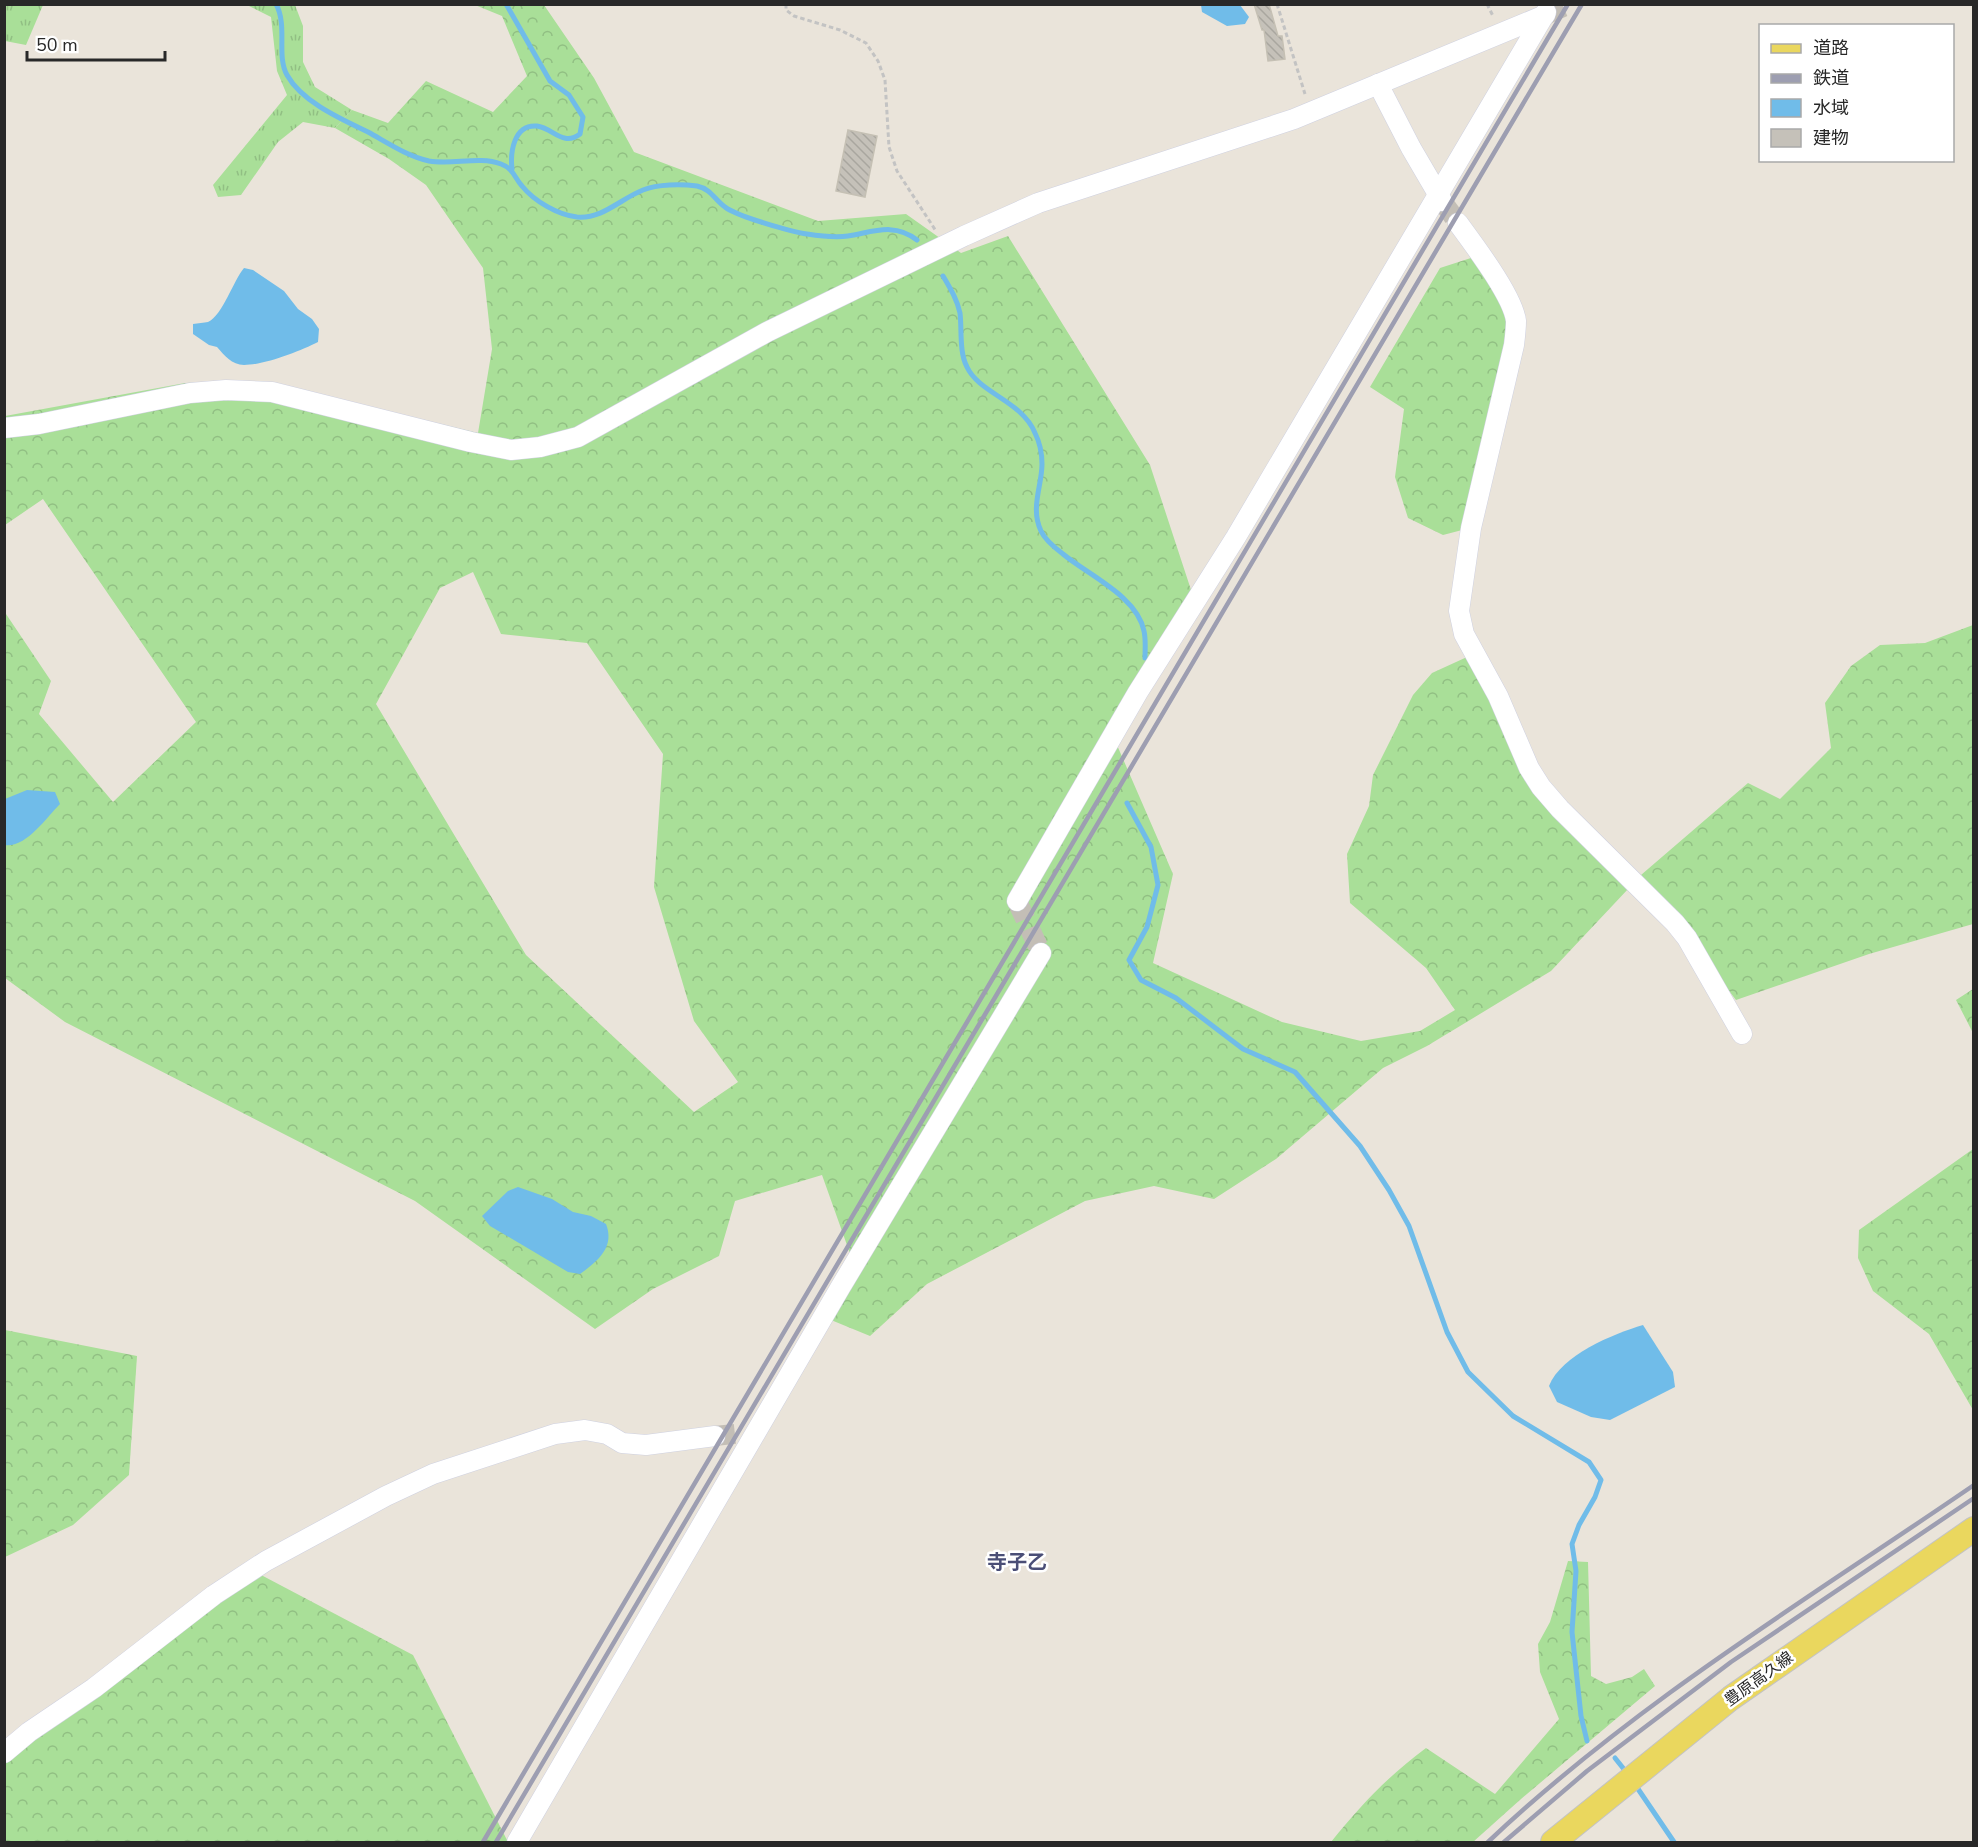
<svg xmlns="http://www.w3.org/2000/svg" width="1978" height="1847" font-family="'Nunito Sans','Noto Sans JP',sans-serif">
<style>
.grass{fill:url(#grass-tufts)}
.forest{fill:url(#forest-crowns);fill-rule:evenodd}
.water{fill:#70bce9}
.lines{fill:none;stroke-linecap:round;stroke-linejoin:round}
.stream{stroke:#70bce9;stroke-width:5}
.building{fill:url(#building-back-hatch);stroke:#c5c0b4;stroke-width:1.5}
.minor-tunnel{stroke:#c3beb6;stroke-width:20;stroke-dasharray:20 10;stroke-linecap:butt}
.minor-casing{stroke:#cfd1e0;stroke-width:21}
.major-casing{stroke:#c3c3c3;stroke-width:26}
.path{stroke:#c3c3c3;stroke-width:3;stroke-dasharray:4.5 3;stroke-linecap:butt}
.minor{stroke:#fff;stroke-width:20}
.major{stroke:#ead75e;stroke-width:24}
.rail{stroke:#9d9eb1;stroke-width:4.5}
.labels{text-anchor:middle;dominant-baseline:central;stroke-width:5;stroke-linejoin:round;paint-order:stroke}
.street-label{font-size:16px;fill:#282828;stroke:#fff}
.quarter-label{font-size:20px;font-weight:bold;fill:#4a4e76;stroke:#fff}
</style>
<defs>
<pattern id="grass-tufts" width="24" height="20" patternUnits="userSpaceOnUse" patternTransform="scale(1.5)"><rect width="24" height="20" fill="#a9df98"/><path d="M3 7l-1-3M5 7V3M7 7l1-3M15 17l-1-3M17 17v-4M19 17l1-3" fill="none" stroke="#91bf83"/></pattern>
<pattern id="forest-crowns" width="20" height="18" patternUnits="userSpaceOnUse" patternTransform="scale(1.5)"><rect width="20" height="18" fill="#a9df98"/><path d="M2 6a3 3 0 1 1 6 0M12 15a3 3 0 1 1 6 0" fill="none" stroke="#91bf83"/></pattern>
<pattern id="building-back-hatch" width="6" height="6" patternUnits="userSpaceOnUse" patternTransform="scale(1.5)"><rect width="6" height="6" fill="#c5c1b9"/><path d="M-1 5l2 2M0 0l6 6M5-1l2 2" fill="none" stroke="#a9a69f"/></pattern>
</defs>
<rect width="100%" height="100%" fill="#eae4da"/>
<g class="grass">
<polygon points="4,5 43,5 26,45 5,41"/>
<polygon points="247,5 295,5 303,26 303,62 315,87 352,110 335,128 303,122 278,142 241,195 218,197 213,185 287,95 277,71 271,17"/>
</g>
<g class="forest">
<path d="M475,5H544L594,78L634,152L818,221L906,214L961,253L1008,236L1150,465L1194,599L1110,729L1173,874L1153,963L1282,1022L1361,1041L1420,1031L1455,1010L1426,968L1350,903L1347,854L1369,806L1373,775L1413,695L1432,673L1467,657L1495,700L1525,773L1629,888L1551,971L1427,1046L1383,1068L1276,1159L1214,1199L1154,1186L1085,1201L927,1284L870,1336L831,1320L858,1276L822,1175L735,1201L719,1256L653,1289L595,1329L415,1201L65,1022L5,978L4,611L51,681L39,714L113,802L196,722L43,499L5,525V416L185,383L261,381L478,433L492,349L483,268L426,185L389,159L335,128L352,110L388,123L426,81L493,112L527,76L502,16ZM473,572L501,634L587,643L663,754L654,887L694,1021L738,1082L694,1112L526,955L376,704L440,588Z"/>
<polygon points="1474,257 1492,280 1510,327 1466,529 1443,535 1408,518 1395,477 1404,409 1370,387 1440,268"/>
<polygon points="1973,625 1973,924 1869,954 1736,1000 1641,875 1748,783 1780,799 1831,748 1825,703 1851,666 1880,645 1925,643"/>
<polygon points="1973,989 1973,1033 1956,1000"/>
<polygon points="1973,1149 1973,1410 1929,1334 1873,1291 1858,1258 1859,1230"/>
<polygon points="5,1330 137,1356 129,1475 73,1525 5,1557"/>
<path d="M1568,1561L1588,1562L1591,1676L1606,1684L1632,1677L1644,1669L1655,1686L1521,1799L1473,1842H1331C1361,1805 1387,1777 1426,1748L1495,1794L1559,1719L1540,1672L1538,1644L1550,1622Z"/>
<polygon points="244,1566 413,1655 508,1842 5,1842 5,1742"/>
</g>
<g class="water">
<polygon points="1201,5 1240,5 1249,17 1245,24 1227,26 1202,12"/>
<path d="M244,268L253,270L284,291L298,309L312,319L319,329L318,342C300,351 265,365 244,365C232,365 224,355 217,347L209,345L193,334V324C198,323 204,323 208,322C223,315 233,281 244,268Z"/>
<path d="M27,790L55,792L60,804C46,818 26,848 5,845V799Z"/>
<path d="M518,1187L552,1199L573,1212L591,1216L606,1224C615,1247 598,1261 580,1274L568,1272L490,1226L482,1216L508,1191Z"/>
<path d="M1643,1325L1673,1372L1675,1387L1610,1420L1591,1417L1557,1402L1549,1386C1561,1355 1613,1334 1643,1325Z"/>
</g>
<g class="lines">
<g class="stream">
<path d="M276,4C288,26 276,55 287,75C302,102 341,119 368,132C388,143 407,156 429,161C453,165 479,156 501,164C514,169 514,177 522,186C534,201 558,215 577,217C603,219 620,199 643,190C658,184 681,184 697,186C711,189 715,200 725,207C736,216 792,232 807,234C820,236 834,238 848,236C873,232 894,222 917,240"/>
<path d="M506,4L550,81L569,95L583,117L580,134C563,147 553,128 537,126C514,124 510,152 512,169"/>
<path d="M943,276C950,288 957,299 960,313C962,330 959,352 967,367C979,393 1022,401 1035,433C1039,441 1042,454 1042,464C1042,486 1030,508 1041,531C1045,540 1055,548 1063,554C1088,575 1137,596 1144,631C1146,640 1145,649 1145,658"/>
<polyline points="1127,803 1151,847 1158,885 1147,927 1129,960 1141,980 1176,998 1243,1049 1295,1072 1360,1146 1389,1190 1409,1226 1447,1332 1468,1372 1513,1416 1589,1462 1601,1480 1595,1497 1579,1525 1572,1544 1576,1571 1572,1632 1581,1716 1587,1741"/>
<polyline points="1615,1758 1627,1773"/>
<polyline points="1634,1783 1674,1842"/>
</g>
</g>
<g class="building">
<polygon points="1254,4 1269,4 1278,36 1282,36 1285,59 1268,61 1264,30 1262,30"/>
<polygon points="848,130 877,136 865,197 836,191"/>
</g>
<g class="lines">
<g class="minor-tunnel">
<polyline points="1545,15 1570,4"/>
<polyline points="1442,201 1458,223"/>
<polyline points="1017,901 1041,953"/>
<polyline points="715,1436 743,1433"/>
</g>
<g class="minor-casing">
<g id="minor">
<polyline points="1378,84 1411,148 1442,201"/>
<path d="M1458,223C1474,245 1513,296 1516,321C1516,329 1515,337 1514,345L1471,528L1459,611L1464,634L1498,696L1529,768L1541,787L1560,809L1675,923L1687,938L1742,1034"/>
<polyline points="4,428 39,424 190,393 226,390 272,392 471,442 511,450 540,447 578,437 767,332 964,236 1038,203 1294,119 1545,15"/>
<polyline points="1017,901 1138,692 1236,537 1546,12"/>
<polyline points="4,1753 29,1732 94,1688 214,1595 266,1561 386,1496 433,1474 555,1434 585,1430 607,1434 622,1443 646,1445 715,1436"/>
<polyline points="517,1842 840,1288 1041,953"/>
</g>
</g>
<g class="major-casing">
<polyline id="major" points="1553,1842 1731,1698 1974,1529"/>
</g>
<g class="path">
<polyline points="786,4 786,10 794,16 840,30 866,43 878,61 885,80 889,147 897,171 936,231"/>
<polyline points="1277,4 1305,94"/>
<polyline points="1487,4 1493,16"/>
</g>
<use href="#minor" class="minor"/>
<use href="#major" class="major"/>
<g class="rail">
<polyline points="483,1842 1568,4"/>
<polyline points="496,1842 1582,4"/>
<path d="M1488,1842C1635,1703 1808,1599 1974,1485"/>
<polyline points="1504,1842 1587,1771 1731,1662 1974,1498"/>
</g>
</g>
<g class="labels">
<g class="street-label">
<text transform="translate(1759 1679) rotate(-36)">豊原高久線</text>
</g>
<g class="quarter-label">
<text x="1017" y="1562">寺子乙</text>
</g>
</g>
<rect width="1978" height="1847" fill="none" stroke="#282828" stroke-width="12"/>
<rect x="1759" y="24" width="195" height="138" fill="#ffffff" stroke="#a9a9a9" stroke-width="1.5"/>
<rect x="1771" y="44" width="30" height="9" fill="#ead75e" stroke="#a9a9a9" stroke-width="1.5"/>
<text x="1813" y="54" font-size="18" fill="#282828">道路</text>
<rect x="1771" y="74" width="30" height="9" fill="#9d9eb1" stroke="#a9a9a9" stroke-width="1.5"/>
<text x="1813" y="84" font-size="18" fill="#282828">鉄道</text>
<rect x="1771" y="99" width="30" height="18" fill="#70bce9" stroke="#a9a9a9" stroke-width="1.5"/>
<text x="1813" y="114" font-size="18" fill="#282828">水域</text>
<rect x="1771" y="129" width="30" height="18" fill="#c5c1b9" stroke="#a9a9a9" stroke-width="1.5"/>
<text x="1813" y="144" font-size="18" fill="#282828">建物</text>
<path d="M27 51v9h138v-9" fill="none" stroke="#282828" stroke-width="3"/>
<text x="36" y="51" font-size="18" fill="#282828" stroke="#ffffff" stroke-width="4.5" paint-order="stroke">50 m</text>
</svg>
